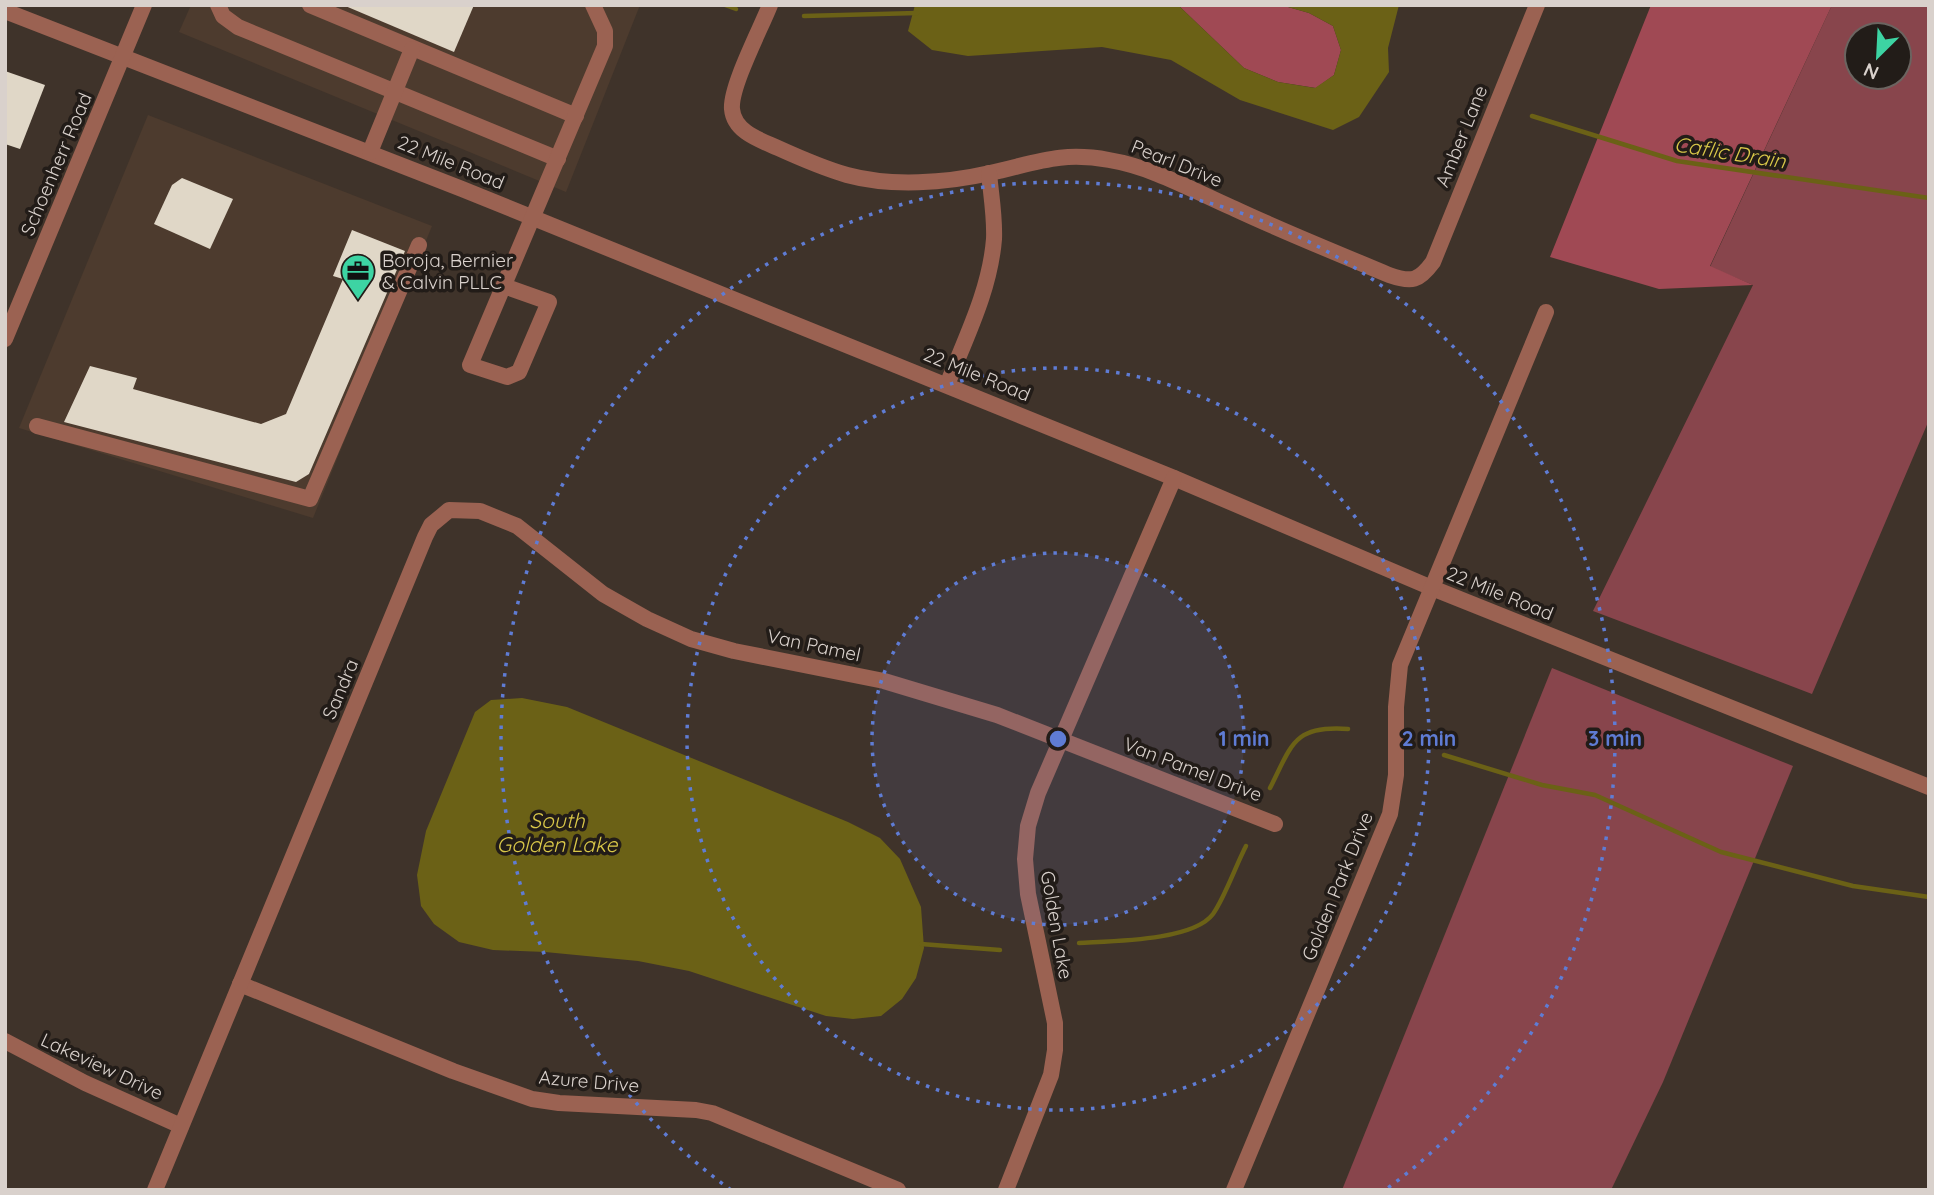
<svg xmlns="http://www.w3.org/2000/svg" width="1934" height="1195" font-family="Quicksand,sans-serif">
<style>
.built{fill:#4d3b2e}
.green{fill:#88454c;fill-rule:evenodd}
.forest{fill:#a04954}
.water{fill:#6b6116}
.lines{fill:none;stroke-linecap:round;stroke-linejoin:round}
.stream{stroke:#6b6116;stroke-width:4.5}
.building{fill:#e0d7c7}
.minor{stroke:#9b6252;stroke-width:16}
.ring{fill:none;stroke:#5f7cd4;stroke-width:3.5;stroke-dasharray:3.5 7}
.labels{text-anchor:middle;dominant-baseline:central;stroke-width:7;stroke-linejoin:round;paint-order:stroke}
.street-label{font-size:19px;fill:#d9d1cc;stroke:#221c18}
.poi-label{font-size:19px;fill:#d9d1cc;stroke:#221c18;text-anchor:start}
.water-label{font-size:21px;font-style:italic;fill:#dac849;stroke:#221c18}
.centre{fill:#5f7cd4;stroke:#221c18;stroke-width:3.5}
.ring-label{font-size:21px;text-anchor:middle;font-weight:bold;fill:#5f7cd4;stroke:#221c18;stroke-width:7;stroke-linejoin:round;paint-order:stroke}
</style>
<rect width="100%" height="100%" fill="#3f332a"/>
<g class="built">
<polygon points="191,5 640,5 566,192 179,32"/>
<polygon points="148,115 432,226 313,518 19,428"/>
</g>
<g class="green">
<path d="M1832,5H1929V420L1812,694L1593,611L1753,285L1710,267ZM1857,35H1899V77H1857Z"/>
<polygon points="1552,668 1793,766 1663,1082 1611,1190 1342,1190"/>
</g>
<g class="forest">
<polygon points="1178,5 1281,5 1309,13 1333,26 1341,50 1334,75 1316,88 1278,82 1244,68"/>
<polygon points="1651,5 1832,5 1710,266 1753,285 1659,289 1550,257"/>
</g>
<g class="water">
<polygon points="915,5 1178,5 1244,68 1278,82 1315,88 1334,75 1341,50 1333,26 1309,13 1281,5 1399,5 1388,48 1389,72 1359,117 1333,130 1240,100 1171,60 1102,47 968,56 932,50 908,31"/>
<polygon points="522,698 567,707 848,822 880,838 900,859 921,907 924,948 916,978 902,999 881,1016 853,1019 826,1016 689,971 638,961 545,952 493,950 459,942 434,924 421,906 417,875 426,831 475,712 491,700"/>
</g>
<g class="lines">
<g class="stream">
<polyline points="725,5 736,9"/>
<polyline points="804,16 917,13"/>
<polyline points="1532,116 1677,161 1929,198"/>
<polyline points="1444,755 1542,785 1595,795 1721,852 1853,886 1929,897"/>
<path d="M1270,788C1292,745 1293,725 1348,729"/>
<path d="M1079,943C1112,941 1193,941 1213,914C1225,897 1236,865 1246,846"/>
<polyline points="921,944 1000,950"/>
</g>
</g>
<g class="building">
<polygon points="343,5 474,5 454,52"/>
<polygon points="5,71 45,85 20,149 5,144"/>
<polygon points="182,178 233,199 210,249 154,224 172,185"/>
<polygon points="352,230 405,251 309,474 296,482 64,422 90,366 137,378 133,389 261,424 286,414 343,279 333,276"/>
</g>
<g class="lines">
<g class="minor">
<polyline points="218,5 223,16 238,27 558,159"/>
<polyline points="310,5 576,116"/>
<path d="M770,5C761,28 730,87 732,109C734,132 760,140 778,148C800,158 823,168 847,175C891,187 946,183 990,173C1036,163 1060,151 1109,160C1152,167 1194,191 1233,208C1284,232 1337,253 1389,275C1412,283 1419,281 1433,262L1537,5"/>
<polyline points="5,11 462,189 1174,478 1432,588 1929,787"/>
<polyline points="370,152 412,49"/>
<polyline points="504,286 549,302 519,372 507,377 470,365 605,46 605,31 593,5"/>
<polyline points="5,339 144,5"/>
<path d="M947,385C966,337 990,290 994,239C995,217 991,195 989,173"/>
<polyline points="37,426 310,499 419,245"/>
<polyline points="240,984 453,1071 532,1099 559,1103 696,1110 712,1113 898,1190"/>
<polyline points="5,1041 85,1083 181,1126"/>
<polyline points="155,1190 425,537 431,525 449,510 480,511 517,526 603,594 647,619 691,639 734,651 884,681 997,715 1275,824"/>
<polyline points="1006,1190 1051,1075 1055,1050 1055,1023 1028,894 1025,859 1028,826 1038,793 1174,478"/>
<polyline points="1234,1190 1390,814 1396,775 1396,707 1400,665 1546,312"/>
</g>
</g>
<circle cx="1058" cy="739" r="186" fill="#5f7cd4" fill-opacity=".12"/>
<g class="ring">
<circle cx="1058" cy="739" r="186"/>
<circle cx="1058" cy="739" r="371"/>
<path d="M731 1190A557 557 0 1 1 1385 1190"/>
</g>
<defs>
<g id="office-pin" transform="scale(1.75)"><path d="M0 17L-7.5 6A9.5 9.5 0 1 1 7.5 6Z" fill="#3dd4a3" stroke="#221c18"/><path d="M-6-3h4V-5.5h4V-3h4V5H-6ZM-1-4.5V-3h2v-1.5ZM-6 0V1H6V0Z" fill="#111"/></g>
</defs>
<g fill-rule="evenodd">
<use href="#office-pin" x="358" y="271"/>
</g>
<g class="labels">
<g class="street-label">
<text transform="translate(1461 136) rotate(-68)">Amber Lane</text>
<text transform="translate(451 162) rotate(22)">22 Mile Road</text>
<text transform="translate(1177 163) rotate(22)">Pearl Drive</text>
<text transform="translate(56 164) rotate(-67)">Schoenherr Road</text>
<text transform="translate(977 374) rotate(22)">22 Mile Road</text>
<text transform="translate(1500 593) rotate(22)">22 Mile Road</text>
<text transform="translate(814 645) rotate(12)">Van Pamel</text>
<text transform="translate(340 689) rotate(-67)">Sandra</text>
<text transform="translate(1193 769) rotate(21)">Van Pamel Drive</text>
<text transform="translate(1337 886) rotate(-68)">Golden Park Drive</text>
<text transform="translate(1057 925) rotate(80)">Golden Lake</text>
<text transform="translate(102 1066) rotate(25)">Lakeview Drive</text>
<text transform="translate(589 1081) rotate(5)">Azure Drive</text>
</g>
<g class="poi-label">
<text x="382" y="260">Boroja, Bernier<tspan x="382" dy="22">&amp; Calvin PLLC</tspan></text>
</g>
<g class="water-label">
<text transform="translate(1730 152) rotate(9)">Caflic Drain</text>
<text x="557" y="820">South<tspan x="557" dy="24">Golden Lake</tspan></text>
</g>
</g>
<circle cx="1058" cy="739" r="10" class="centre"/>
<g class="ring-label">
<text x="1244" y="746">1 min</text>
<text x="1429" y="746">2 min</text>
<text x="1615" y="746">3 min</text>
</g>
<rect width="1934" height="1195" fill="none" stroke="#d9d1cc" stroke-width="14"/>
<g transform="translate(1878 56) rotate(204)"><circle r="33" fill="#221c18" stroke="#6b6460" stroke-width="2"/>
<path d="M0-5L12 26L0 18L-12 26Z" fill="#3dd4a3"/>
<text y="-10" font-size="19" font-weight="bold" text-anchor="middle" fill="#d9d1cc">N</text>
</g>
</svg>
